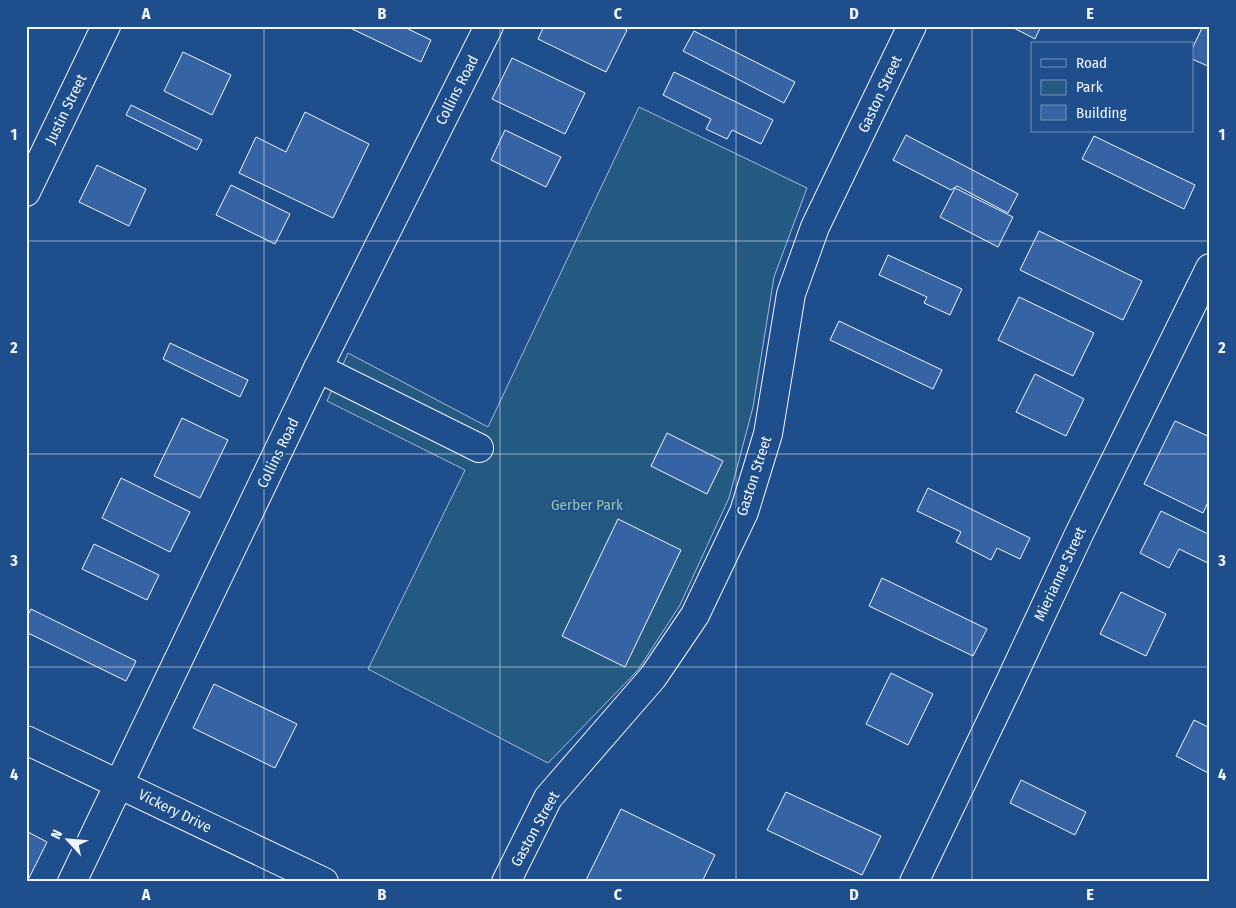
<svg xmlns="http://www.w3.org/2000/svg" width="1236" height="908" font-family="'Fira Sans Condensed',sans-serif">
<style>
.green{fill:#245a82;stroke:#a8bbd7}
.building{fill:#3563a3;stroke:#f2f6ff}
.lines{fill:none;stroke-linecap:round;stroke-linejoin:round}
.minor-casing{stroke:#f2f6ff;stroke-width:30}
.minor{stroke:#1f4e8c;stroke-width:28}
.grid{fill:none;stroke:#f2f6ff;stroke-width:1;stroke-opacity:0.55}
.labels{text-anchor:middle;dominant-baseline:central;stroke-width:4;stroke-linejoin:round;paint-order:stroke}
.street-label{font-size:15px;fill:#f2f6ff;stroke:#1f4e8c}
.park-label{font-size:15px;fill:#97c8a6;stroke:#1f4e8c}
.neatline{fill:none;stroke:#f2f6ff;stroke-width:2}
.grid-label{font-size:16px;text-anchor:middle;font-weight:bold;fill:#f2f6ff}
</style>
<rect width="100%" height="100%" fill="#1f4e8c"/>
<polygon class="green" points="639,107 807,188 774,277 753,407 729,498 680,605 638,670 548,763 368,669 465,470 327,401 348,353 488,427"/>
<g class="building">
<polygon points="346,26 402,26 431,40 421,62"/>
<polygon points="544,26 620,26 627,30 606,72 538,39"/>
<polygon points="1010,26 1041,26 1035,39"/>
<polygon points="1203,26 1210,26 1210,67 1192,59 1192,49"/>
<polygon points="694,31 795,82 784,103 683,51"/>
<polygon points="183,52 231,75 212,115 164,91"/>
<polygon points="512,58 585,93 565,134 492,99"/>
<polygon points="674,72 773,120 761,144 732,130 727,139 706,129 711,119 663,95"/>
<polygon points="131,105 202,140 197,150 126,115"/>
<polygon points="305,112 369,144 333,218 239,173 256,137 286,152"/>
<polygon points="505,130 561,157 546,187 491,160"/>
<polygon points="906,135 1018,194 1008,213 957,186 951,190 893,160"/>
<polygon points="1094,136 1195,185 1184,209 1082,159"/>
<polygon points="97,165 146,189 129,226 79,202"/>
<polygon points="231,185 290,214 275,244 216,215"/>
<polygon points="955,188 1013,217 998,247 940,217"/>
<polygon points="1039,231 1142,281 1123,320 1020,270"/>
<polygon points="888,255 962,289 950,315 924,303 927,297 879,275"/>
<polygon points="1019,297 1094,333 1073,376 998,340"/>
<polygon points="839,321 942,370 933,389 830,340"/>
<polygon points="170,343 248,380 240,397 163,359"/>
<polygon points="1035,374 1084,399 1066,436 1016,412"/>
<polygon points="182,418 228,440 200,498 154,476"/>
<polygon points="1175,421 1210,437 1210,498 1203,513 1144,484"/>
<polygon points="667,433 723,461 707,494 651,466"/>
<polygon points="121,478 190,512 170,552 102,518"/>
<polygon points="928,488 1030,538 1020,559 997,548 991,560 956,542 961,532 917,511"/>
<polygon points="1161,511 1210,535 1210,564 1179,549 1169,568 1140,553"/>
<polygon points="618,519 681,550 625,667 562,636"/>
<polygon points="94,544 159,575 147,600 82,569"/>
<polygon points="882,578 987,629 973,656 869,606"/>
<polygon points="1121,592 1166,614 1146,656 1100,634"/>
<polygon points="31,609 136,661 126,681 26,632 26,619"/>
<polygon points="891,673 933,694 908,745 866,724"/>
<polygon points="214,684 297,724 275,768 193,728"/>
<polygon points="1194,720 1210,728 1210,774 1176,756"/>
<polygon points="1021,780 1086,812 1075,835 1010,803"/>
<polygon points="786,792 881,836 862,875 767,830"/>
<polygon points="621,809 715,855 702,882 585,882"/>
<polygon points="26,831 47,842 29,878 26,876"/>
</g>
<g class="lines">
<g class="minor-casing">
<g id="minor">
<polyline points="26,192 106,26"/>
<polyline points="318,368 479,448"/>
<polyline points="26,740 324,882"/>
<polyline points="72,882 318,368 489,26"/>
<polyline points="506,882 548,798 653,677 695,615 744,512 768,434 791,294 815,227 912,26"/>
<polyline points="914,882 1009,684 1079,534 1210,268"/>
</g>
</g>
<use href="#minor" class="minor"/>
</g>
<path class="grid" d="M264,26V882M500,26V882M736,26V882M972,26V882M26,241H1210M26,454H1210M26,667H1210"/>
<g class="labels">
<g class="street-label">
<text transform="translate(457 90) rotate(-63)">Collins Road</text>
<text transform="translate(880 94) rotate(-65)">Gaston Street</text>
<text transform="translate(66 109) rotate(-64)">Justin Street</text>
<text transform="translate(278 453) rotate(-64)">Collins Road</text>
<text transform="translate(754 476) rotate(-72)">Gaston Street</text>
<text transform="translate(1060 574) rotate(-65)">Mierianne Street</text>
<text transform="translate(175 811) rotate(26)">Vickery Drive</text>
<text transform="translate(535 829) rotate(-61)">Gaston Street</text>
</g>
<g class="park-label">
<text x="587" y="505">Gerber Park</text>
</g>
</g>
<rect width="1236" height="908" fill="none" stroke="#1f4e8c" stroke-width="55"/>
<rect x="1031" y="42" width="162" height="90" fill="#1f4e8c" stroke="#7391ba"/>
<rect x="1041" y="59" width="25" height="8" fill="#1f4e8c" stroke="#7391ba"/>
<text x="1076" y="68" font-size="15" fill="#f2f6ff">Road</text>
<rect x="1041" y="80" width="25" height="15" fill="#245a82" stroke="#7391ba"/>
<text x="1076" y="92" font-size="15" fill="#f2f6ff">Park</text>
<rect x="1041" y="105" width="25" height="15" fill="#3563a3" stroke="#7391ba"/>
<text x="1076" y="118" font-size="15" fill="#f2f6ff">Building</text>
<g transform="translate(68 840) rotate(296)" stroke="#1f4e8c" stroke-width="4" paint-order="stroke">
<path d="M0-4L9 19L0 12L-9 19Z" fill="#f2f6ff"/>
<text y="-8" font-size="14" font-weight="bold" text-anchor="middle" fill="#f2f6ff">N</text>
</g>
<rect x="28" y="28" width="1180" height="852" class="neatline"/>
<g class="grid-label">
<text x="146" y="19">A</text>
<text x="382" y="19">B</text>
<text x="618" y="19">C</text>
<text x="854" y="19">D</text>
<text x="1090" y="19">E</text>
<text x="14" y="140">1</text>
<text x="1222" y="140">1</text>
<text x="14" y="353">2</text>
<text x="1222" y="353">2</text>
<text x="14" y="566">3</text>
<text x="1222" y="566">3</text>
<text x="14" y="780">4</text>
<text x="1222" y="780">4</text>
<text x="146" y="900">A</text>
<text x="382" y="900">B</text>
<text x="618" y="900">C</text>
<text x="854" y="900">D</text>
<text x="1090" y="900">E</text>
</g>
</svg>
